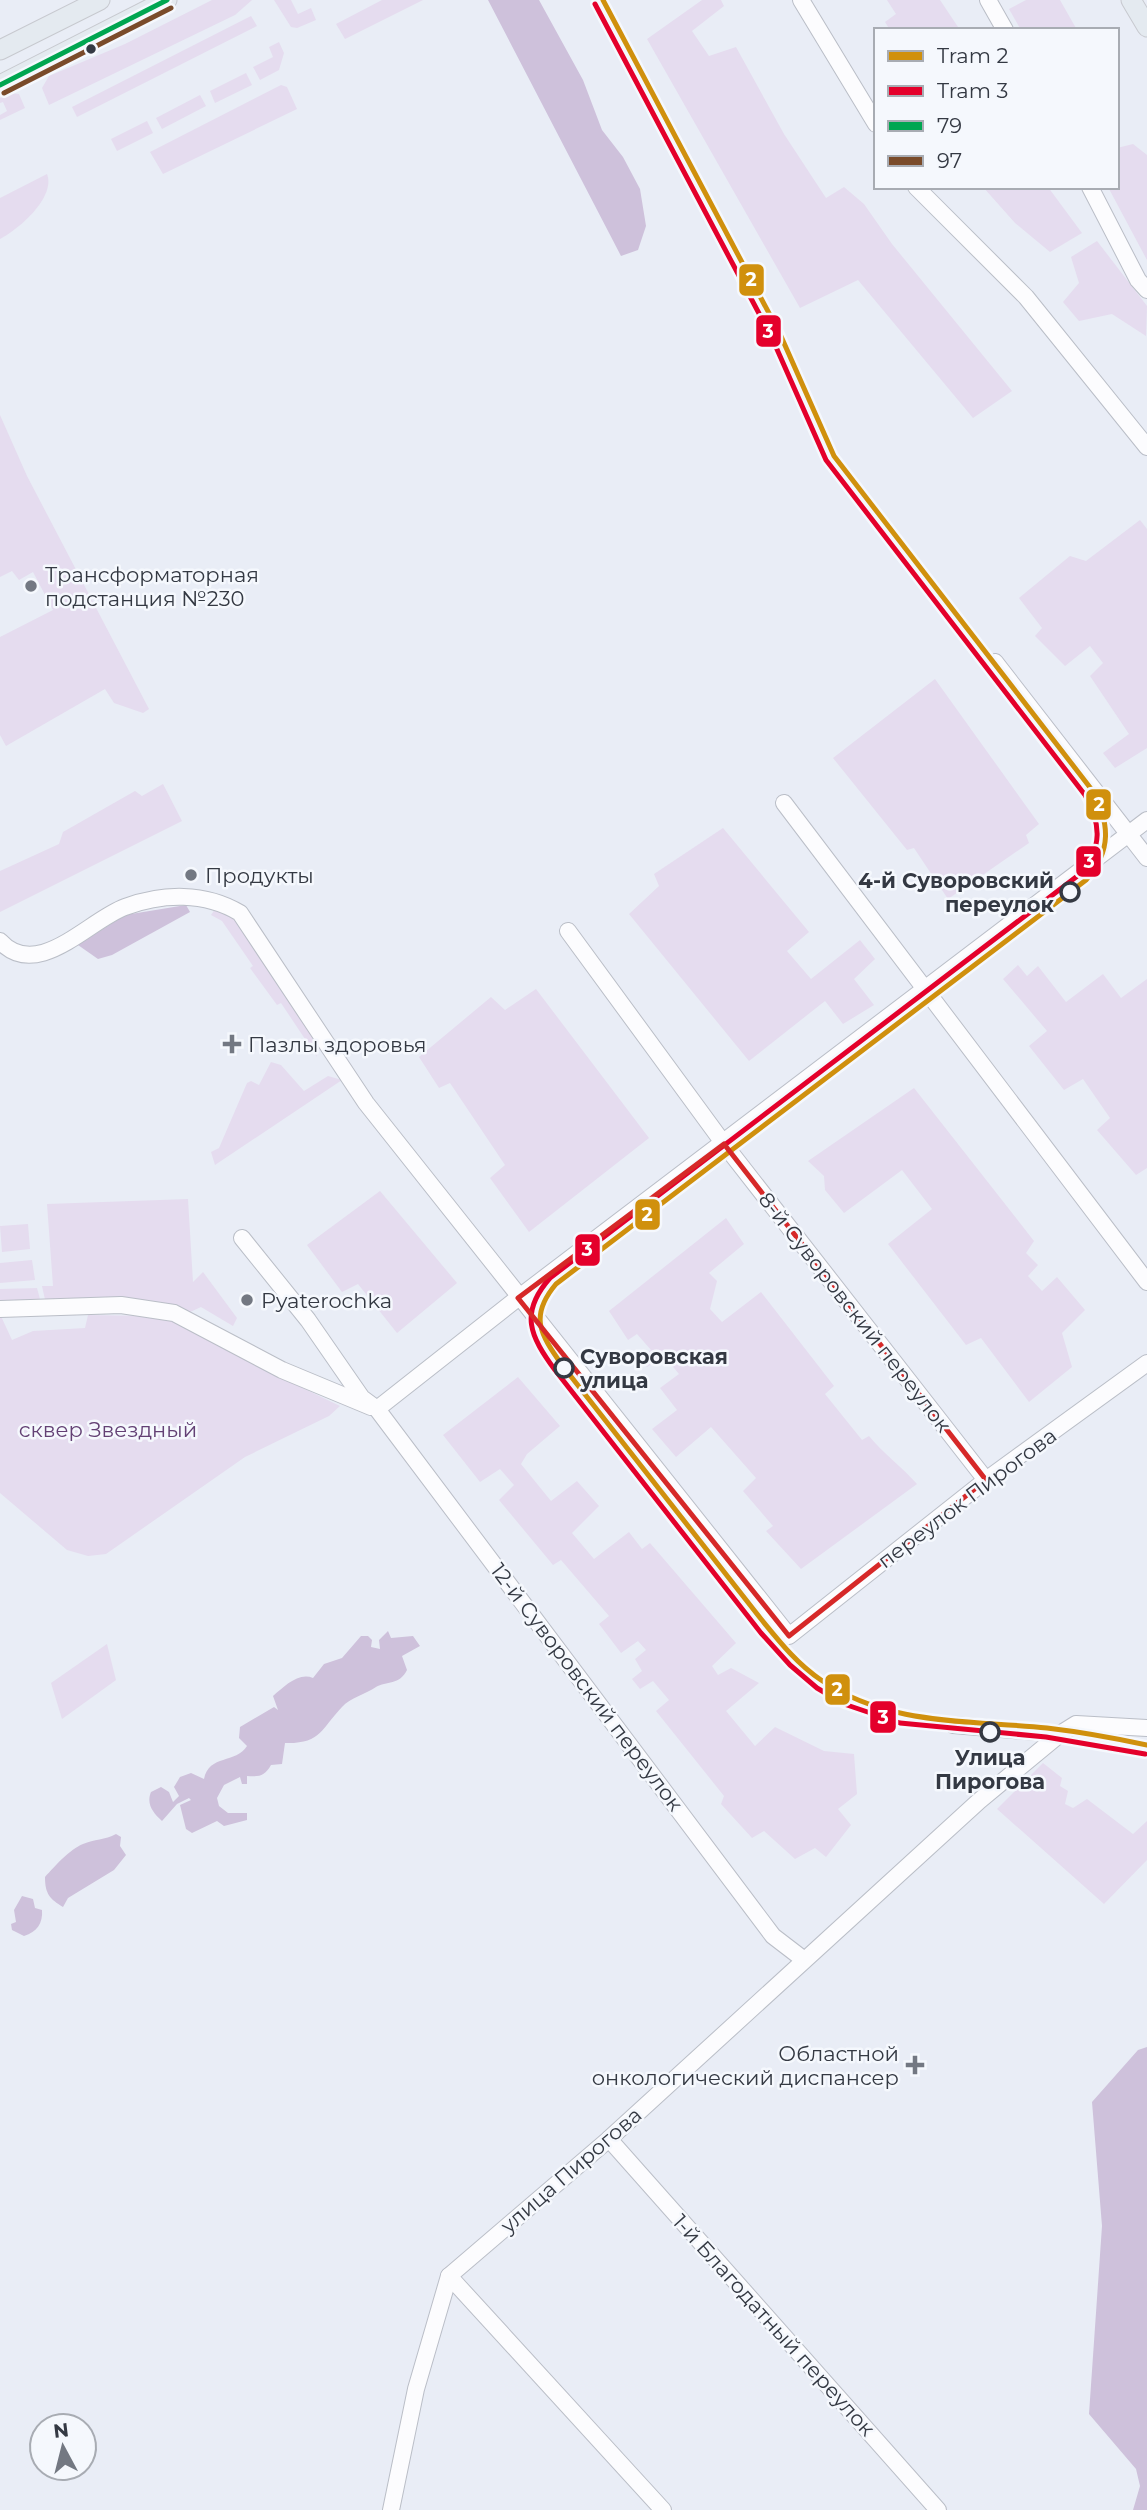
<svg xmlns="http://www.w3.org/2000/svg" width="1147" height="2510" font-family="Montserrat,sans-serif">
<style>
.green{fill:#e5dcef}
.forest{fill:#cec1db}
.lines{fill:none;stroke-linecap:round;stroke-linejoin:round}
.minor-casing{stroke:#babec7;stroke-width:18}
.major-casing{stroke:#c7c9cf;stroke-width:21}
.minor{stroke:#fcfcfe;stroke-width:16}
.major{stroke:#e4eaf0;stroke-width:19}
.bus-1-casing{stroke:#f5f8fd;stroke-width:10}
.bus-2-casing{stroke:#f5f8fd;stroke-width:10}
.bus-1{stroke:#00a651;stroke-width:5}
.bus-2{stroke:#7a4b2a;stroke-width:5}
.tram-1-casing{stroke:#f5f8fd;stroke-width:10}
.tram-2-casing{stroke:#f5f8fd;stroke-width:10}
.tram-1{stroke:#d0900d;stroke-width:5}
.tram-2{stroke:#e4002b;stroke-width:5}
.marked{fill:none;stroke:#d62828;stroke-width:5;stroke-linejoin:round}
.bus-dot{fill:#343943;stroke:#f5f8fd;stroke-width:2.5}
.poi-dot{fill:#737882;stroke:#f5f8fd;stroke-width:2.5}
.stop-dot{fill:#f5f8fd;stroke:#343943;stroke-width:3.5}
.labels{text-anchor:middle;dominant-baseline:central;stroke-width:5;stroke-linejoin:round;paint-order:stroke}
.poi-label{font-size:21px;fill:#343943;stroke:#f5f8fd;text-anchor:start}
.stop-label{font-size:21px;font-weight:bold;fill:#343943;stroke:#f5f8fd;text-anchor:end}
.street-label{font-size:21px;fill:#343943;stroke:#f5f8fd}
.park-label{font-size:21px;fill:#634074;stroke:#f5f8fd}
.line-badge{stroke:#f5f8fd;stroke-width:2.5}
.badge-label{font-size:19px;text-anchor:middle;font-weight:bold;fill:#fff}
</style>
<rect width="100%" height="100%" fill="#e9edf6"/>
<g class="green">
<polygon points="212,0 252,0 235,15 49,105 42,88 49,76 125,44"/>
<polygon points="274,0 291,0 298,14 311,8 316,20 297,28 291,27"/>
<polygon points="382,0 423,0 345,39 336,24"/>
<polygon points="702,0 721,0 724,6 692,31 709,56 736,47 784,134 826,198 844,187 864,204 892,244 1012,391 973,418 858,280 800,308 647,39"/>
<polygon points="887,0 940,0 960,30 890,30 885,22 896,14"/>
<polygon points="1026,0 1060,0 1077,30 1021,30 1009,9"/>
<polygon points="251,16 257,26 77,117 72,107"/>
<polygon points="279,42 284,53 279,70 260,80 253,67 273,57 269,47"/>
<polygon points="246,73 252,85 215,103 210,91"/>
<polygon points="281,85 287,87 297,109 163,174 150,152"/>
<polygon points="11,93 19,94 25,108 0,120 0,115 7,111 3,102 0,103 0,98"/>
<polygon points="200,95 206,106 162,129 156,118"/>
<polygon points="147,121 153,133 117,151 111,139"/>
<polygon points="1133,144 1147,155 1147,260 1108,187 1117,187 1117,148"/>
<path d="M47,174C56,197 19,229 0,239V198Z"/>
<polygon points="983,187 1048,187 1082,233 1050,252 1015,223"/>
<polygon points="1097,241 1147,306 1146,336 1112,314 1079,321 1063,302 1079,283 1071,257"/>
<polygon points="0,415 27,476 149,709 143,713 114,703 105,689 6,746 0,735 0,637 53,610 33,572 19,580 12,571 0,577"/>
<polygon points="1140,520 1147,529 1147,748 1115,768 1103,753 1129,734 1090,676 1103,663 1090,646 1065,666 1035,636 1042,628 1019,598 1070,556 1086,561"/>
<polygon points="935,679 1039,824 1026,835 1029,843 948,899 914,848 907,850 833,758"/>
<polygon points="163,784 182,821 0,912 0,871 59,844 63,832 135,791 142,796"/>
<polygon points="723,828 809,932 787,951 811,979 860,940 875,959 854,979 874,1005 843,1024 825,1001 749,1061 629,914 659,886 654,874"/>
<polygon points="215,909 228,913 237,921 310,1028 317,1057 281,1003 277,1005 250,968 253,966 222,921 211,915"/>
<polygon points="1018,965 1027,976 1038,966 1066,1002 1103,974 1121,998 1147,979 1147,1168 1136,1175 1097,1130 1110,1118 1083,1079 1064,1090 1029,1046 1047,1031 1003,979"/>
<polygon points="536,989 649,1138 529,1232 490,1178 505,1165 450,1083 439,1088 419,1057 491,997 505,1010"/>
<polygon points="271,1062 281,1065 304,1091 328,1076 342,1080 215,1165 211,1152 219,1148 247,1083 251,1081 259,1085"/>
<polygon points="914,1088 1034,1241 1026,1253 1038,1265 1028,1276 1042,1291 1057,1277 1085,1310 1062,1333 1072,1367 1029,1402 981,1338 966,1345 888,1244 932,1209 902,1170 844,1213 825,1190 824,1176 808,1161"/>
<polygon points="380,1191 457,1283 397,1333 358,1284 342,1292 307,1245"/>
<polygon points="188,1199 193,1282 203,1272 237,1318 233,1326 201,1307 188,1313 149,1300 46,1304 42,1286 53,1286 47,1204"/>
<path d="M726,1218L744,1244L709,1273L717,1281L710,1309L722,1322L761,1292L834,1386L825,1394L862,1440L869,1436C883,1453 901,1466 917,1484L801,1569L766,1531L773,1526L743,1491L756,1478L711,1427L676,1457L652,1429L677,1410L660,1388L679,1374L664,1356L647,1367L640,1359L651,1350L637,1334L628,1340L609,1311Z"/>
<polygon points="28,1224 30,1249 2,1252 0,1226"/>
<polygon points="32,1260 35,1280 0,1283 0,1263"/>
<polygon points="37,1288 41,1303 0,1301 0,1289"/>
<polygon points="0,1314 12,1340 33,1331 85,1328 88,1315 152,1316 186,1325 278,1376 340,1406 329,1416 245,1457 106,1554 88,1556 67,1550 0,1493"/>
<polygon points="518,1377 560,1426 527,1454 521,1464 551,1501 577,1481 599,1506 572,1533 594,1559 629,1532 642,1549 650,1543 736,1643 712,1666 718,1675 731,1668 759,1683 726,1711 755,1746 775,1727 824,1751 854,1754 857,1794 838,1809 851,1825 826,1857 815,1848 795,1859 764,1831 752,1838 721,1804 724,1796 656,1711 669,1700 653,1681 640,1689 632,1679 642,1671 635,1659 646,1650 638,1641 621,1653 599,1624 609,1616 561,1560 553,1565 499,1500 514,1485 500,1469 480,1482 443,1435"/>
<polygon points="107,1644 116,1680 62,1719 51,1683"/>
<polygon points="1043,1763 1062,1778 1060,1786 1068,1791 1065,1804 1073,1808 1087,1799 1133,1834 1147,1821 1147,1860 1104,1904 997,1809"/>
</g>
<g class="forest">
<polygon points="488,0 539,0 583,80 602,130 623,157 640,189 646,226 638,250 621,256"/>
<polygon points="186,905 190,912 112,955 98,959 78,945 125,915"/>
<path d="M388,1631L391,1638L413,1636L420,1646L402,1656L407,1670C400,1685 386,1681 376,1687C366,1694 350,1698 342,1707C321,1729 321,1744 285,1743L282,1764L271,1765C265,1776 259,1777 247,1776V1784H242L240,1777L224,1785L217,1798L219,1806L228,1813H247V1820L224,1826L217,1821L192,1833L186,1829L180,1805L191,1800L189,1798L177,1804L162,1821C153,1813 146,1804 151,1792L161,1787L169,1792L173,1802L179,1796L174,1787L180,1777L191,1773L204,1779C209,1754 236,1764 247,1746L239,1738L240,1727L274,1707L278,1710L273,1696C284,1687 298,1672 313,1678L324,1664L342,1658L361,1636H368L372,1640L371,1647L380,1649L379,1640Z"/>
<path d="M116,1834L121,1837L120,1846L126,1855L114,1870L68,1898L63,1907C50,1899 45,1894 45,1877C55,1866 70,1849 83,1844C94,1839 105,1840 116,1834Z"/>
<path d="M22,1896L33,1899L35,1908L42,1910C43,1923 37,1932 24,1936L12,1930L11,1924L16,1922L14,1910Z"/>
<polygon points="1147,2047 1147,2510 1133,2510 1140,2486 1136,2469 1089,2414 1102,2226 1092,2102 1138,2050"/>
</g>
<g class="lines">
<g class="minor-casing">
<g id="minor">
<polyline points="801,0 876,124"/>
<polyline points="988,0 1005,30"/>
<polyline points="916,187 1026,297 1147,447"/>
<polyline points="1090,187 1138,280 1147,290"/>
<polyline points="995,662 1147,858"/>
<polyline points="784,803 1147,1282"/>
<polyline points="568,931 724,1144 986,1480"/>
<path d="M0,941C37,982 89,920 125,907C163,893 205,892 240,913L366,1103L789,1636L986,1480L1147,1363"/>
<polyline points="242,1238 308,1320 362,1398 377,1409 773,1936 803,1959"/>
<polyline points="0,1309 121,1305 174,1313 282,1370 371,1407"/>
<polyline points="377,1409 518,1298 1147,820"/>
<polyline points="953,1725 1060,1734"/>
<polyline points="609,2139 938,2510"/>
<polyline points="449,2276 663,2510"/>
<polyline points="391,2510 416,2389 449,2276 609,2139 979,1801 1060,1734 1076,1724 1147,1728"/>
</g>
</g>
<g class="major-casing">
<g id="major">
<polyline points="1131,0 1147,27"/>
<polyline points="0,50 100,0"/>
<polyline points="0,85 167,0"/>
</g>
</g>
<use href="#minor" class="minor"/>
<use href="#major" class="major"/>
<g class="bus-1-casing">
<polyline id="bus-1" points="0,85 167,0"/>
</g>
<g class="bus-2-casing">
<polyline id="bus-2" points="4,93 171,8"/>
</g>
<use href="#bus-1" class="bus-1"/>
<use href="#bus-2" class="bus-2"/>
<g class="tram-1-casing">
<path id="tram-1" d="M603,0L780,334L834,456L1092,790C1110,823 1112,851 1086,880L556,1284C529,1316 540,1334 562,1365L761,1619C779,1641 797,1664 821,1680C888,1726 969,1720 1047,1728C1081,1732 1114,1738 1147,1745"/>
</g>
<g class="tram-2-casing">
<path id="tram-2" d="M595,4L772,338L826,460L1085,795C1101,823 1103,848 1080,874L550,1278C519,1313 530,1336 555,1370L761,1633L790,1665L817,1688L844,1704L900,1723L1046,1737L1145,1754"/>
</g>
<use href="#tram-1" class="tram-1"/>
<use href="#tram-2" class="tram-2"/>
</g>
<path class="marked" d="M724,1144L986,1480L789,1636L518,1298Z"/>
<circle class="bus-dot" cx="91" cy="49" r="6"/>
<g class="poi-dot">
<circle cx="31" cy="586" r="7"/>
<circle cx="191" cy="875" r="7"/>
<path d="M228.5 1033.5h7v7h7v7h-7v7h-7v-7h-7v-7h7z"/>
<circle cx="247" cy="1300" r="7"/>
<path d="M911.5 2054.5h7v7h7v7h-7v7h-7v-7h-7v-7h7z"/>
</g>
<g class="stop-dot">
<circle cx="1070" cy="892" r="9"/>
<circle cx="564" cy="1368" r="9"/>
<circle cx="990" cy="1732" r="9"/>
</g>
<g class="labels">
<g class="poi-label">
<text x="45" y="574">Трансформаторная<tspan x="45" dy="24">подстанция №230</tspan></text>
<text x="205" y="875">Продукты</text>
<text x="248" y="1044">Пазлы здоровья</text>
<text x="261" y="1300">Pyaterochka</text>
<text x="899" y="2053" text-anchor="end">Областной<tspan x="899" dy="24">онкологический диспансер</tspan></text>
</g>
<g class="stop-label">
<text x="1054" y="880">4-й Суворовский<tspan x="1054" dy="24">переулок</tspan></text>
<text x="580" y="1356" text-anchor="start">Суворовская<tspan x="580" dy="24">улица</tspan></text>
<text x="990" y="1757" text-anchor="middle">Улица<tspan x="990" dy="24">Пирогова</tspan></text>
</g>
<g class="street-label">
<text transform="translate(855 1312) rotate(52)">8-й Суворовский переулок</text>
<text transform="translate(967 1498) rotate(-37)">переулок Пирогова</text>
<text transform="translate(587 1687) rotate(53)">12-й Суворовский переулок</text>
<text transform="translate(571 2170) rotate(-41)">улица Пирогова</text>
<text transform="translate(774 2325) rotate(48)">1-й Благодатный переулок</text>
</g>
<g class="park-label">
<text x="108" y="1429">сквер Звездный</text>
</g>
</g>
<g class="line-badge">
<rect x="738" y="263" width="27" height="34" rx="7" fill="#d0900d"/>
<rect x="755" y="314" width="27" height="34" rx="7" fill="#e4002b"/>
<rect x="1085" y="788" width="27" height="33" rx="7" fill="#d0900d"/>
<rect x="1075" y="845" width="27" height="33" rx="7" fill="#e4002b"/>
<rect x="634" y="1198" width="27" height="33" rx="7" fill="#d0900d"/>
<rect x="574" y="1233" width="27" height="34" rx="7" fill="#e4002b"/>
<rect x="824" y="1673" width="27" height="33" rx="7" fill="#d0900d"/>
<rect x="869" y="1700" width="28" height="34" rx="7" fill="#e4002b"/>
</g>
<g class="badge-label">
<text x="751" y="286">2</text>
<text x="768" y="338">3</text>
<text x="1099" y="811">2</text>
<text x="1089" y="868">3</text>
<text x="647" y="1221">2</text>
<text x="587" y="1256">3</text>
<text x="837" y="1696">2</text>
<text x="883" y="1724">3</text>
</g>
<rect x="874" y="28" width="245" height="161" fill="#f5f8fd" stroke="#a8acb3" stroke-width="2"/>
<rect x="888" y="51" width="35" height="10" fill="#d0900d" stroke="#a8acb3" stroke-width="2"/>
<text x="937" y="63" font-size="21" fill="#343943">Tram 2</text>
<rect x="888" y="86" width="35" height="10" fill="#e4002b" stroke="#a8acb3" stroke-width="2"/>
<text x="937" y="98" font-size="21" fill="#343943">Tram 3</text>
<rect x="888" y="121" width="35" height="10" fill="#00a651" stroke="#a8acb3" stroke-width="2"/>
<text x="937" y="133" font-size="21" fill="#343943">79</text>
<rect x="888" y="156" width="35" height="10" fill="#7a4b2a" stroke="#a8acb3" stroke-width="2"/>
<text x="937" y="168" font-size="21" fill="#343943">97</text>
<g transform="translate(63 2447) rotate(353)"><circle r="33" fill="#f5f8fd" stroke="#a8acb3" stroke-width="2"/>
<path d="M0-5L12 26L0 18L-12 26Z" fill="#737882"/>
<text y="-10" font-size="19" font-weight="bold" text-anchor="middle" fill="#343943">N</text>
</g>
</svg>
